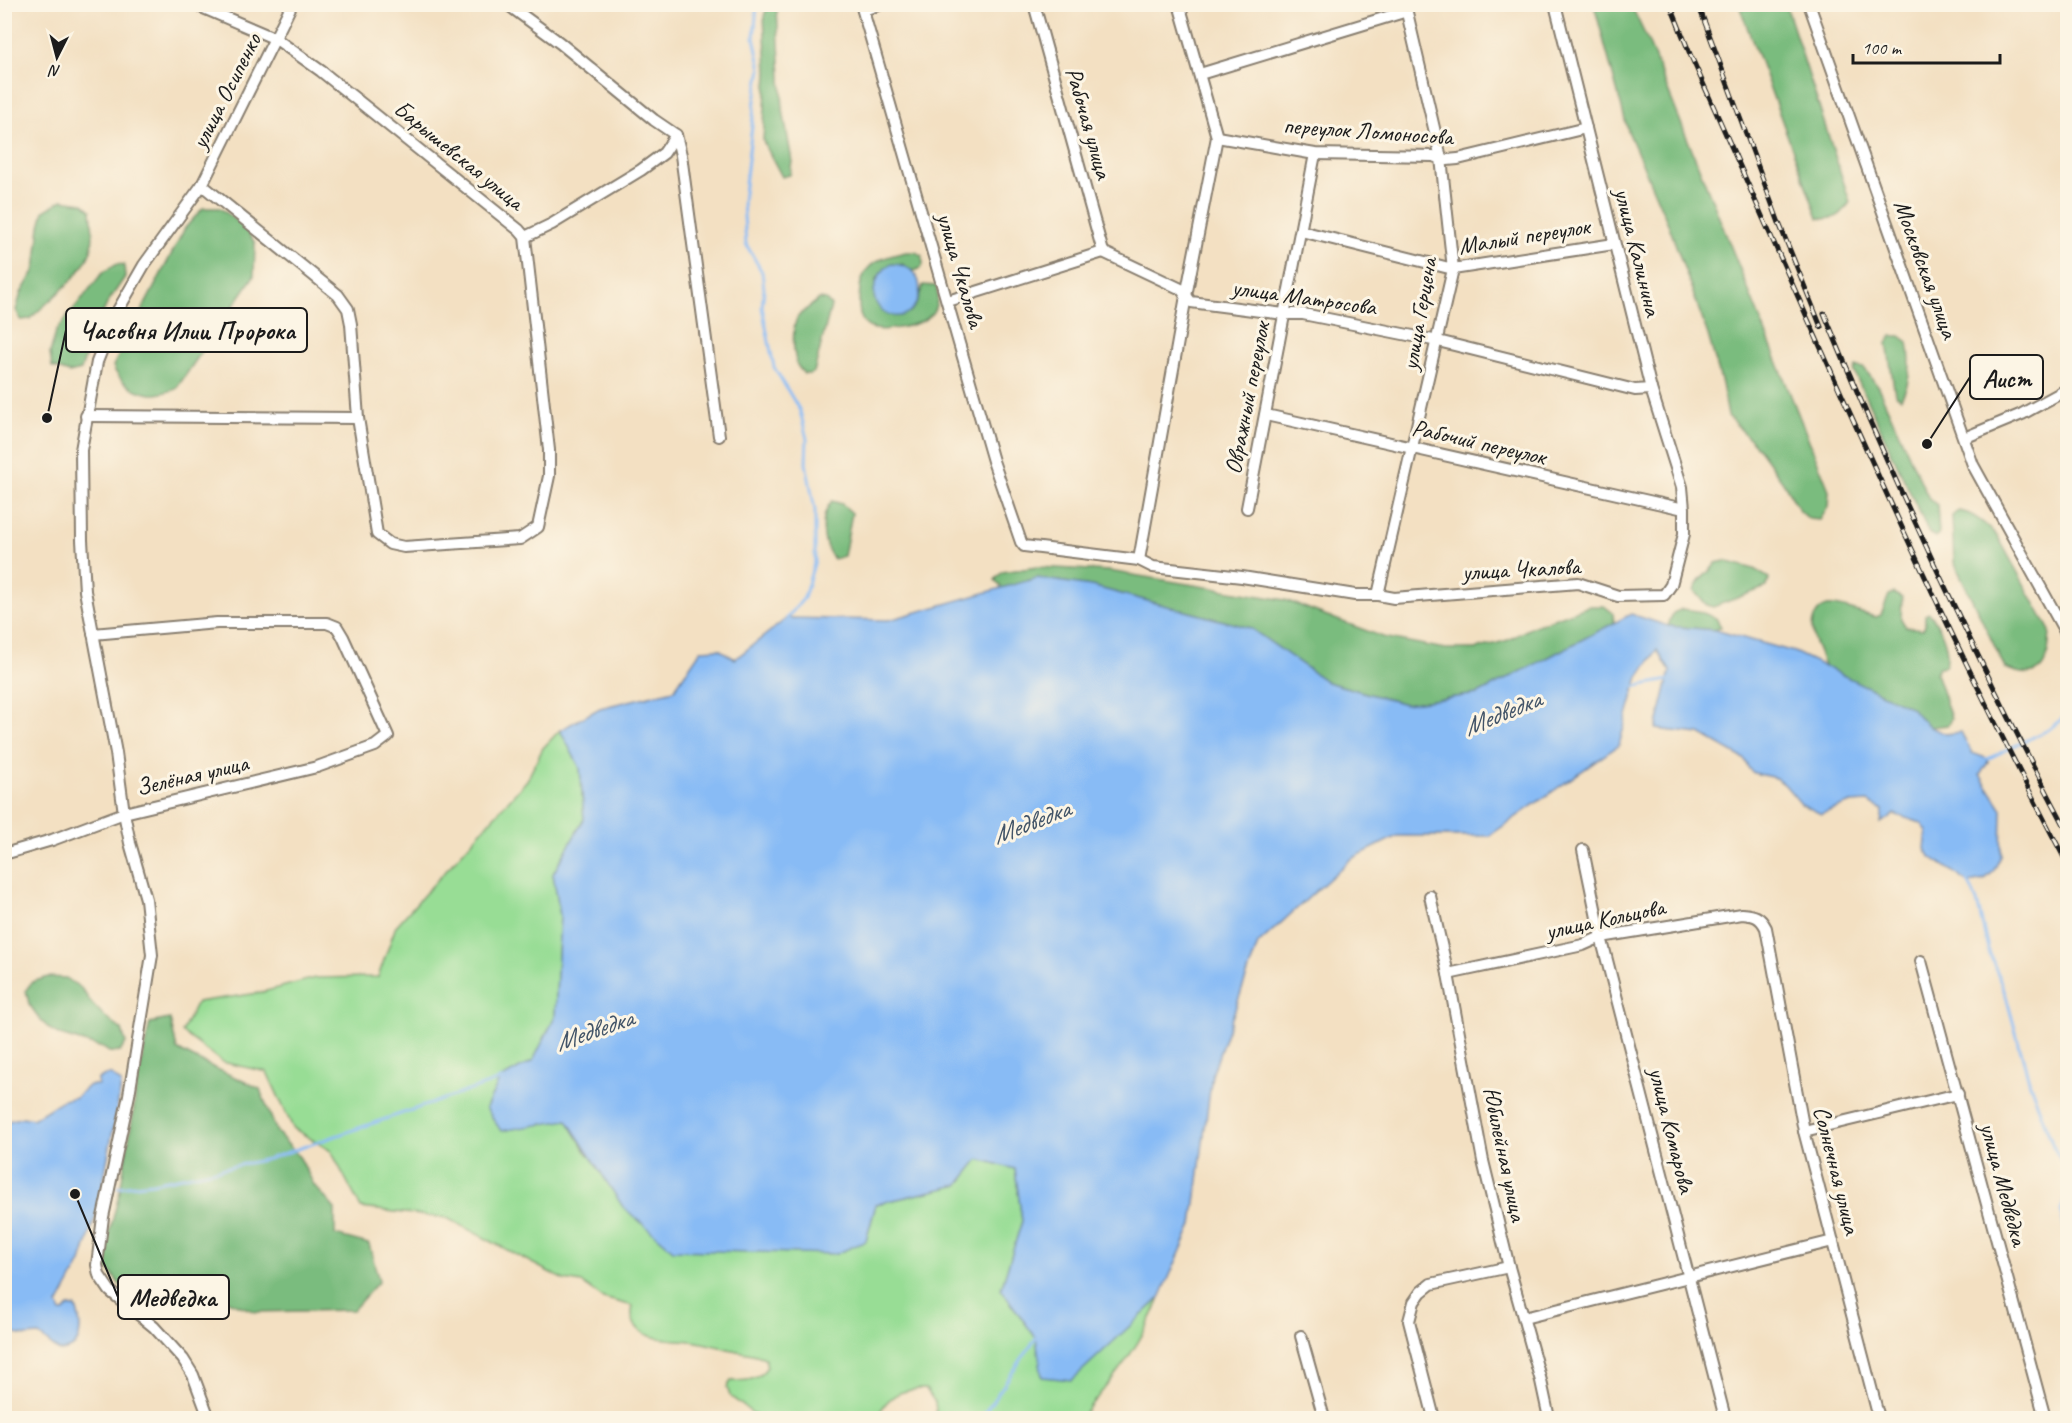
<svg xmlns="http://www.w3.org/2000/svg" width="2072" height="1423" font-family="Caveat,sans-serif">
<style>
.green{fill:#98dd95;stroke:#5a7c58;stroke-width:1.5}
.forest{fill:#7abc7e;stroke:#4b6c4d;stroke-width:1.5}
.water{fill:#88bbf5;stroke:#526c88;stroke-width:1.5}
.lines{fill:none;stroke-linecap:round;stroke-linejoin:round}
.stream{stroke:#88bbf5;stroke-width:3}
.minor-casing{stroke:#887e6f;stroke-width:14}
.minor{stroke:#fff;stroke-width:10}
.rail-casing{stroke:#1c1c1c;stroke-width:5}
.rail{stroke:#fcf5e5;stroke-width:3;stroke-dasharray:9;stroke-linecap:butt}
.labels{text-anchor:middle;dominant-baseline:central;stroke-width:6;stroke-linejoin:round;paint-order:stroke}
.street-label{font-size:24px;fill:#1c1c1c;stroke:#fcf5e5}
.water-label{font-size:26px;font-style:italic;fill:#425468;stroke:#fcf5e5}
.leader{fill:none;stroke:#1c1c1c;stroke-width:2}
.callout-dot{fill:#1c1c1c;stroke:#fcf5e5;stroke-width:2}
.callout{fill:#fcf5e5;stroke:#1c1c1c;stroke-width:2}
.callout-label{font-size:26px;text-anchor:middle;font-weight:bold;fill:#1c1c1c}
</style>
<rect width="100%" height="100%" fill="#fcf5e5"/>
<filter id="ink" filterUnits="userSpaceOnUse"><feTurbulence type="fractalNoise" baseFrequency=".0167" numOctaves="2"/><feDisplacementMap in="SourceGraphic" scale="12" xChannelSelector="R" yChannelSelector="G"/><feConvolveMatrix kernelMatrix="1 2 1 2 8 2 1 2 1" color-interpolation-filters="sRGB"/></filter>
<filter id="wash" filterUnits="userSpaceOnUse"><feTurbulence type="fractalNoise" baseFrequency=".008" numOctaves="4" result="noise"/><feDisplacementMap in="SourceGraphic" scale="24" xChannelSelector="R" yChannelSelector="G"/><feGaussianBlur stdDeviation="1.35" result="paint"/><feColorMatrix in="noise" values="0 0 0 0 0 0 0 0 0 0 0 0 0 0 0 0 0 1.4 0 .05"/><feComposite in="paint" operator="in"/></filter>
<g filter="url(#wash)">
<rect width="100%" height="100%" fill="#f3e0c2"/>
<path class="green" d="M560,730L580,768L584,819L553,874L560,915L555,1017L533,1061L500,1079L486,1108L567,1120L588,1155L866,1241L876,1204L958,1185L979,1159L1015,1169L1022,1221L1001,1289L1036,1338L1123,1332L1160,1298C1140,1348 1115,1376 1081,1417L1074,1418H937L935,1402L926,1389C901,1389 887,1395 877,1418H852L850,1413H843L836,1418H759L730,1396L727,1387L731,1381C747,1381 757,1381 767,1367L765,1358C754,1353 744,1353 733,1350C719,1347 705,1343 691,1341C676,1339 658,1341 644,1333C633,1327 630,1317 633,1306L603,1298L582,1283L564,1280L447,1218L361,1208L331,1151L293,1128L267,1072L222,1062L182,1032L197,1002L259,993L315,978L378,977L396,926L527,780L543,748Z"/>
<g class="forest">
<polygon points="768,5 777,10 783,110 792,161 790,175 782,177 763,141 767,72 764,16"/>
<polygon points="1594,5 1631,5 1648,41 1829,490 1828,507 1820,520 1809,519 1800,511 1783,482 1759,449 1728,416 1722,384 1708,335 1669,226 1628,131"/>
<path d="M1739,5H1786L1850,202C1841,216 1835,221 1818,218Z"/>
<path d="M62,200L83,203L91,210C92,224 95,240 90,253C81,277 48,301 30,319L21,320L16,310L21,293L35,270L40,226L44,211Z"/>
<path d="M203,208H220L244,226L255,243L254,276L176,389C169,391 158,395 151,394C134,392 118,381 113,366L185,228Z"/>
<path d="M906,252H916L922,256L923,264L921,268L914,271L902,264L876,279V300L910,312L917,303L923,285L936,286C940,297 936,313 926,319C914,326 875,336 865,324C857,315 859,299 860,288C863,262 883,257 906,252Z"/>
<polygon points="117,264 124,265 125,277 108,302 91,338 81,370 69,373 52,367 50,353 56,331 103,272"/>
<path d="M819,299L826,300L831,306L814,372L811,374H804C801,370 797,367 796,362C793,350 792,329 797,318C798,315 815,303 819,299Z"/>
<path d="M1892,336H1900L1908,342C1911,360 1911,382 1901,398L1895,394L1887,343Z"/>
<polygon points="1856,367 1864,368 1878,387 1929,499 1937,505 1939,533 1936,537 1929,533 1854,372"/>
<path d="M832,501L842,504L852,513L844,556L834,559C821,544 819,516 832,501Z"/>
<path d="M1958,511C1972,512 1988,526 1998,537L2050,631C2048,665 2044,684 2005,668L1954,562L1952,516Z"/>
<path d="M1725,561L1754,569L1769,578L1767,587L1713,607L1705,604L1694,591C1697,579 1709,574 1716,563Z"/>
<polygon points="1037,567 1109,571 1285,600 1383,637 1445,649 1477,649 1508,640 1532,627 1589,606 1604,606 1613,613 1614,623 1478,694 1405,704 1327,682 1250,628 1091,586 1037,578 1002,588 995,580 1002,572"/>
<path d="M1893,593L1902,598L1901,619L1906,627L1923,629L1925,625V615L1929,613C1940,624 1952,652 1945,666L1939,667L1936,673L1951,718L1948,725L1930,727L1910,707L1825,667C1818,650 1805,628 1817,613C1821,607 1828,605 1834,606C1848,608 1862,614 1876,617L1881,615L1889,595Z"/>
<polygon points="1682,609 1698,611 1716,618 1721,627 1715,630 1668,626 1673,613"/>
<polygon points="48,977 66,978 81,988 90,1001 105,1017 122,1030 126,1043 120,1052 109,1052 103,1048 60,1035 51,1030 41,1021 29,1004 26,990 32,982"/>
<path d="M170,1019L177,1049C204,1065 233,1075 260,1089L277,1132L300,1158L314,1185L335,1209V1235L369,1244L379,1281L353,1310L256,1312L210,1294L169,1298L121,1286L102,1261L120,1191L133,1115L136,1087L150,1023Z"/>
</g>
<g class="water">
<path d="M891,264C941,264 917,336 883,311C866,298 876,273 891,264Z"/>
<polygon points="1037,578 1091,586 1250,628 1327,682 1405,704 1478,694 1631,614 1668,626 1715,630 1794,652 1910,707 1930,727 1946,734 1961,732 1972,753 1986,758 1988,762 1980,775 2002,809 2001,856 1993,872 1984,880 1969,883 1930,856 1925,849 1927,831 1921,823 1894,814 1881,823 1883,810 1868,802 1851,803 1821,814 1801,804 1785,785 1776,778 1754,773 1749,769 1744,759 1700,734 1656,729 1670,671 1657,650 1637,680 1619,745 1489,836 1397,836 1351,859 1258,944 1212,1075 1192,1225 1160,1298 1072,1380 1042,1377 1036,1338 1001,1289 1022,1221 1015,1169 979,1159 958,1185 876,1204 866,1241 836,1254 673,1250 623,1207 567,1120 501,1131 486,1108 500,1079 533,1061 555,1017 560,915 553,874 584,819 580,768 560,730 600,708 674,690 701,650 719,649 735,659 787,618 889,620"/>
<path d="M105,1075H112L121,1083L120,1092L99,1205L81,1262L58,1305L61,1312H64L69,1307H76C82,1325 84,1351 59,1351L39,1335L26,1336L5,1332V1122L23,1117L33,1119L63,1100L76,1097L89,1085H98V1079Z"/>
</g>
<g class="lines">
<g class="stream">
<polyline points="757,4 754,38 761,69 755,100 743,202 746,244 762,272 764,289 762,307 774,367 800,411 807,439 806,463 815,510 815,560 804,598 787,618 788,620"/>
<polyline points="1632,687 1669,680"/>
<polyline points="1983,761 2048,730 2068,714"/>
<polyline points="1968,881 1977,901 1988,949 2006,996 2030,1084 2053,1146 2068,1173"/>
<polyline points="118,1187 153,1183 268,1159 503,1079"/>
<polyline points="2068,1190 2061,1211 2067,1239 2068,1254"/>
<polyline points="2068,1394 2068,1414"/>
<polyline points="981,1418 1036,1338"/>
</g>
</g>
</g>
<g filter="url(#ink)">
<g class="lines">
<g class="minor-casing">
<g id="minor">
<polyline points="194,4 276,39 321,71 519,230 525,237 549,450 549,476 538,527 520,539 404,547 390,544 377,534 358,418 351,324 348,309 338,295 202,185"/>
<polyline points="507,4 560,43 654,120 676,135 681,155 719,436"/>
<polyline points="861,4 993,461 1021,542 1024,546 1139,560 1153,567 1242,577 1355,595 1378,595 1394,598 1578,583 1618,596 1664,595 1671,585 1684,534 1684,509 1682,487 1651,389 1555,4"/>
<polyline points="1034,4 1103,252"/>
<polyline points="1809,4 1973,465 2068,637"/>
<polyline points="863,10 881,4"/>
<polyline points="1200,74 1407,11"/>
<polyline points="1217,137 1315,154 1433,156 1447,160 1458,159 1586,128"/>
<polyline points="1301,231 1453,269 1614,244"/>
<polyline points="525,237 552,224 641,170 664,153 676,135"/>
<polyline points="1103,252 1181,289 1191,302 1284,314 1303,314 1438,341 1635,390 1651,389"/>
<polyline points="948,301 1103,252"/>
<polyline points="1266,415 1684,509"/>
<polyline points="86,416 358,418"/>
<polyline points="1964,438 2022,414 2068,389"/>
<polyline points="1247,508 1315,154"/>
<polyline points="1139,560 1186,296 1217,137 1179,4"/>
<polyline points="1378,595 1453,269 1441,158 1405,4"/>
<polyline points="1583,850 1601,937 1725,1418"/>
<polyline points="4,854 52,840 124,813 317,767 375,746 388,736 343,637 337,627 327,623 217,623 93,634"/>
<polyline points="1430,896 1448,974 1483,1161 1509,1267 1541,1381 1549,1418"/>
<polyline points="1921,961 2045,1418"/>
<path d="M1448,974L1583,945L1601,937L1742,914C1754,915 1760,916 1766,928L1804,1131L1879,1418"/>
<polyline points="1804,1131 1958,1094"/>
<polyline points="1524,1318 1833,1241"/>
<polyline points="1301,1336 1324,1418"/>
<polyline points="209,1418 193,1375 183,1359 154,1327 110,1291 99,1275 97,1265 103,1217 129,1095 152,955 146,899 130,843 124,813 116,753 85,591 82,540 81,450 97,362 117,312 144,265 202,185 292,4"/>
<polyline points="1434,1418 1409,1321 1414,1302 1421,1292 1431,1284 1509,1267"/>
</g>
</g>
<use href="#minor" class="minor"/>
<g class="rail-casing">
<g id="rail">
<path d="M1670,4L1690,54C1812,326 1928,601 2068,865"/>
<polyline points="1698,4 1779,223 1821,327"/>
<path d="M1824,313C1897,490 1978,663 2068,832"/>
</g>
</g>
<use href="#rail" class="rail"/>
</g>
</g>
<g class="labels">
<g class="street-label">
<text transform="translate(226 91) rotate(-63)">улица Осипенко</text>
<text transform="translate(1089 123) rotate(74)">Рабочая улица</text>
<text transform="translate(1368 131) rotate(4)">переулок Ломоносова</text>
<text transform="translate(459 155) rotate(39)">Барышевская улица</text>
<text transform="translate(1524 236) rotate(-9)">Малый переулок</text>
<text transform="translate(1638 252) rotate(76)">улица Калинина</text>
<text transform="translate(1926 269) rotate(70)">Московская улица</text>
<text transform="translate(961 270) rotate(74)">улица Чкалова</text>
<text transform="translate(1304 297) rotate(8)">улица Матросова</text>
<text transform="translate(1419 314) rotate(-80)">улица Герцена</text>
<text transform="translate(1247 398) rotate(-79)">Овражный переулок</text>
<text transform="translate(1479 442) rotate(13)">Рабочий переулок</text>
<text transform="translate(1521 569) rotate(-3)">улица Чкалова</text>
<text transform="translate(192 775) rotate(-13)">Зелёная улица</text>
<text transform="translate(1605 919) rotate(-12)">улица Кольцова</text>
<text transform="translate(1672 1130) rotate(76)">улица Комарова</text>
<text transform="translate(1505 1154) rotate(78)">Юбилейная улица</text>
<text transform="translate(1837 1170) rotate(76)">Солнечная улица</text>
<text transform="translate(2004 1184) rotate(75)">улица Медведка</text>
</g>
<g class="water-label">
<text transform="translate(1502 713) rotate(-22)">Медведка</text>
<text transform="translate(1031 822) rotate(-21)">Медведка</text>
<text transform="translate(594 1030) rotate(-19)">Медведка</text>
</g>
</g>
<path class="leader" d="M47 418L66 330M1927 444L1970 377M75 1194L118 1297"/>
<g class="callout-dot">
<circle cx="47" cy="418" r="6"/>
<circle cx="1927" cy="444" r="6"/>
<circle cx="75" cy="1194" r="6"/>
</g>
<g class="callout">
<rect x="66" y="308" width="241" height="44" rx="6"/>
<rect x="1970" y="355" width="73" height="44" rx="6"/>
<rect x="118" y="1275" width="111" height="44" rx="6"/>
</g>
<g class="callout-label">
<text x="187" y="339">Часовня Илии Пророка</text>
<text x="2007" y="387">Аист</text>
<text x="173" y="1306">Медведка</text>
</g>
<rect width="2072" height="1423" fill="none" stroke="#fcf5e5" stroke-width="24"/>
<g transform="translate(57 57) rotate(186)" stroke="#fcf5e5" stroke-width="4.5" paint-order="stroke">
<path d="M0-4.5L10 22L0 15L-10 22Z" fill="#1c1c1c"/>
<text y="-9" font-size="16" font-weight="bold" text-anchor="middle" fill="#1c1c1c">N</text>
</g>
<path d="M1853 54v9h147v-9" fill="none" stroke="#1c1c1c" stroke-width="3"/>
<text x="1862" y="54" font-size="18" fill="#1c1c1c" stroke="#fcf5e5" stroke-width="4.5" paint-order="stroke">100 m</text>
</svg>
